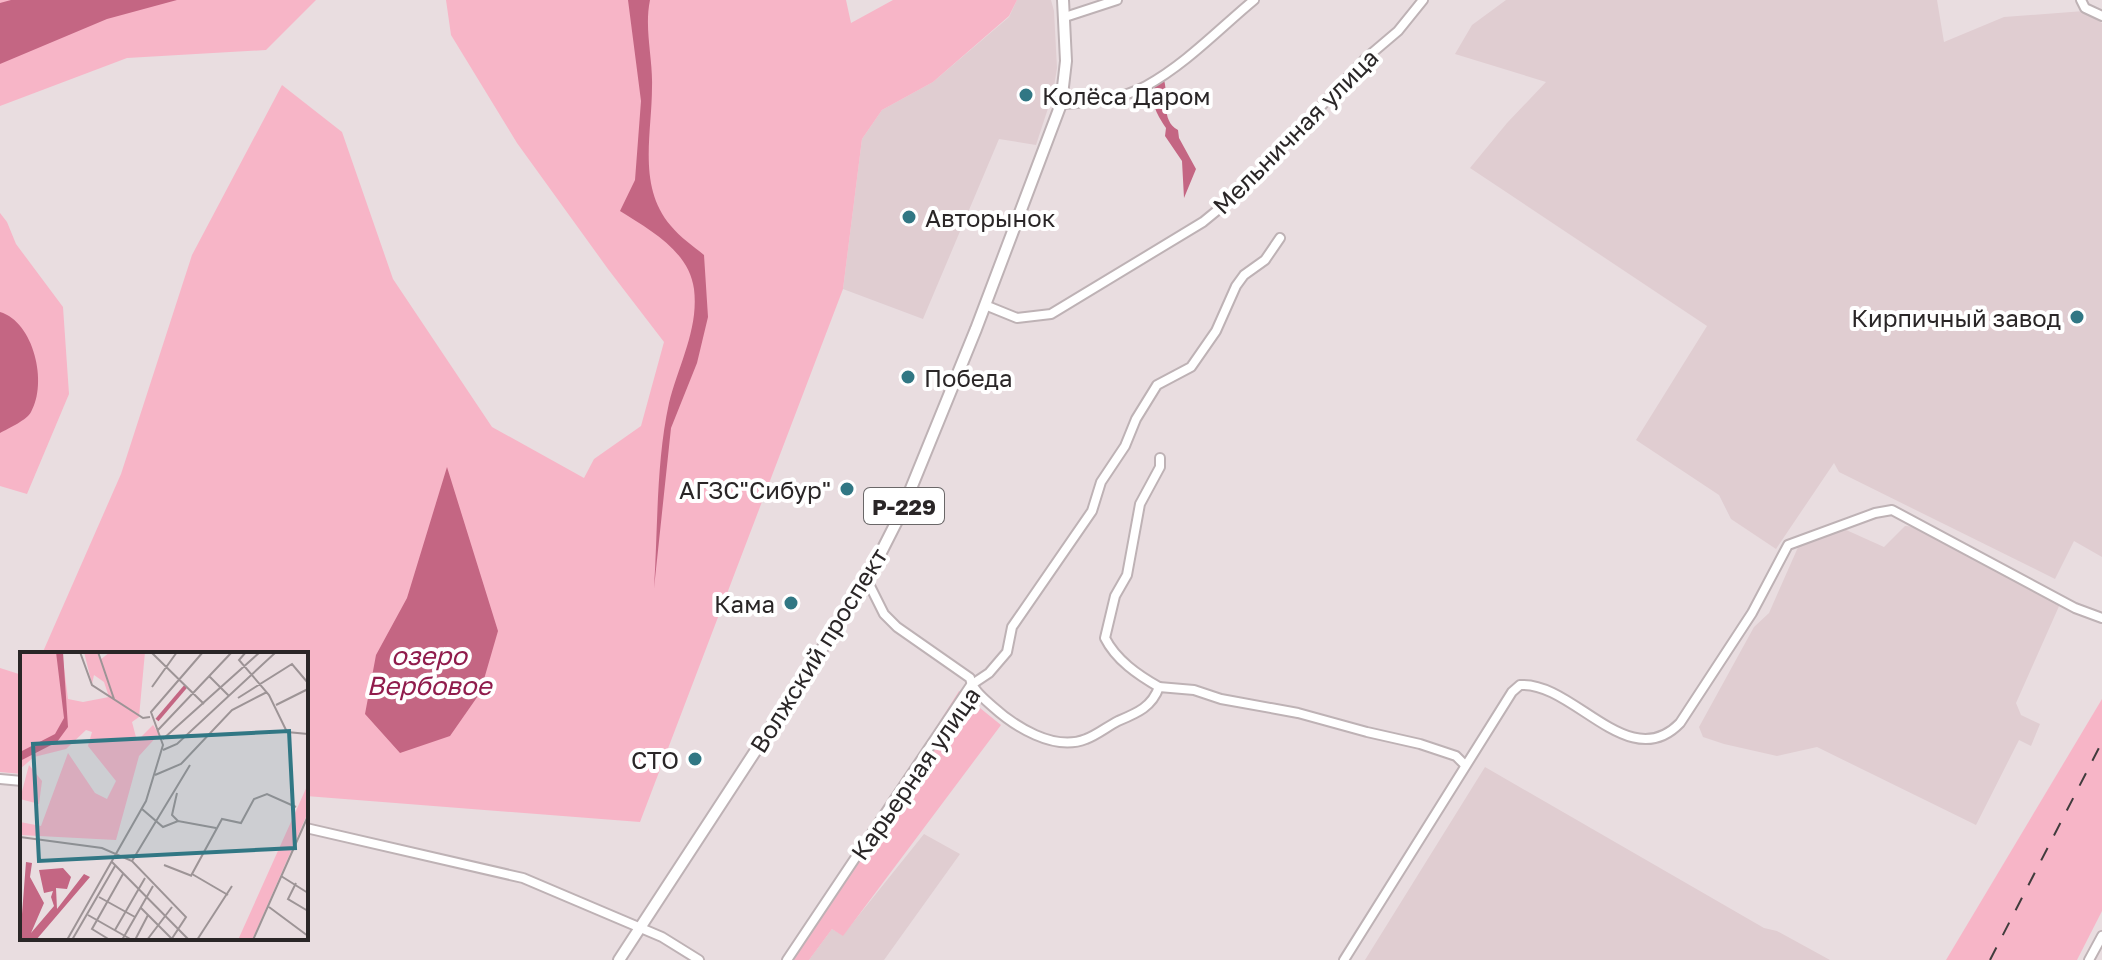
<svg xmlns="http://www.w3.org/2000/svg" width="2102" height="960" font-family="'Golos Text',sans-serif">
<style>
.built{fill:#e0cdd1}
.green{fill:#f7b5c7}
.water{fill:#c46683}
.lines{fill:none;stroke-linecap:round;stroke-linejoin:round}
.minor-casing{stroke:#beb2b5;stroke-width:12}
.major-casing{stroke:#beb2b5;stroke-width:14}
.minor{stroke:#fff;stroke-width:8}
.major{stroke:#fff;stroke-width:10}
.rail{stroke:#413c3d;stroke-width:2;stroke-dasharray:14 14;stroke-linecap:butt}
.poi-dot{fill:#317784;stroke:#fff;stroke-width:3}
.labels{text-anchor:middle;dominant-baseline:central;stroke-width:8;stroke-linejoin:round;paint-order:stroke}
.shield{fill:#fff;stroke:#6a6768;stroke-width:2}
.shield-label{font-size:22px;font-weight:bold;fill:#2a2627}
.poi-label{font-size:24px;fill:#2a2627;stroke:#fff;text-anchor:end}
.street-label{font-size:24px;fill:#2a2627;stroke:#fff}
.water-label{font-size:26px;font-style:italic;fill:#901c4c;stroke:#fff}
.inset-river{fill:none;stroke:#c46683;stroke-width:4}
.inset-road{fill:none;stroke:#9d9496;stroke-width:2}
.view{fill:#317784;fill-opacity:0.15;stroke:#317784;stroke-width:4}
.inset-edge{fill:none;stroke:#2a2627;stroke-width:4}
</style>
<rect width="100%" height="100%" fill="#e9dde0"/>
<g class="built">
<polygon points="1017,0 1051,0 1054,11 1057,68 1053,93 1036,145 999,139 923,319 843,289 862,139 882,110 933,82 1009,17"/>
<polygon points="1506,0 1937,0 1944,42 2004,17 2084,11 2102,23 2102,557 2074,541 2055,579 1839,472 1834,463 1776,549 1731,519 1719,495 1636,440 1707,326 1470,168 1507,123 1546,82 1455,54 1472,25"/>
<polygon points="1905,526 1919,527 2060,604 2016,703 2021,715 2040,724 2031,746 2019,740 1976,825 1817,747 1777,756 1724,744 1703,737 1699,727 1754,627 1769,613 1799,545 1844,529 1884,547"/>
<polygon points="1485,767 1764,928 1777,931 1830,960 1365,960"/>
<polygon points="924,834 960,854 884,960 809,960 832,929 843,935"/>
</g>
<g class="green">
<polygon points="0,0 316,0 266,50 127,58 0,106"/>
<polygon points="446,0 846,0 851,23 893,0 1017,0 1009,16 933,82 882,110 862,139 843,289 640,822 306,796 306,654 42,654 121,474 192,255 282,85 342,132 393,279 492,427 584,478 594,459 641,426 664,342 608,269 517,143 451,35"/>
<polygon points="0,213 7,222 16,244 63,307 69,394 27,494 0,486"/>
<polygon points="0,668 22,675 22,774 0,772"/>
<polygon points="959,691 1001,725 843,936 832,929 809,960 789,960"/>
<polygon points="2102,699 2102,911 2077,960 1946,960"/>
</g>
<g class="water">
<polygon points="11,0 177,0 107,19 0,64 0,3"/>
<path d="M628,0H650C644,29 653,58 652,87C652,134 637,186 671,226C680,237 693,246 704,255L708,317L697,363L671,428L654,588C658,527 656,463 669,403C678,366 699,329 694,289C689,251 650,230 620,211L635,180L641,101Z"/>
<path d="M1164,80C1169,97 1160,120 1178,130L1179,138L1196,169L1184,198L1182,161L1165,136L1166,128C1156,113 1149,101 1156,83Z"/>
<path d="M0,312C34,322 48,383 31,412C27,420 9,428 0,433Z"/>
<polygon points="447,467 498,631 480,693 450,736 400,753 365,714 376,655 407,598"/>
</g>
<g class="lines">
<g class="minor-casing">
<g id="minor">
<polyline points="2081,0 2085,8 2102,16"/>
<polyline points="1065,17 1117,0"/>
<path d="M1061,104C1087,103 1122,99 1146,86C1186,64 1219,29 1254,0"/>
<polyline points="985,305 1017,318 1051,314 1203,222 1247,186 1365,59 1398,31 1423,0"/>
<path d="M867,580L884,614L897,627L970,678C972,689 983,698 992,706C1014,726 1054,752 1086,739C1097,735 1108,726 1118,721C1137,713 1152,707 1159,687L1194,690L1221,699L1298,713L1367,732L1420,744L1456,756L1465,765"/>
<path d="M1159,687C1138,675 1116,660 1105,638L1115,596L1127,575L1140,504L1160,467V458"/>
<polyline points="0,779 22,781"/>
<polyline points="306,828 523,878 662,937 699,960"/>
<polyline points="787,960 971,685 989,673 1007,652 1012,627 1092,511 1101,482 1125,446 1136,419 1157,385 1191,367 1216,331 1236,286 1244,275 1265,260 1280,238"/>
<path d="M1344,960L1512,692L1520,685C1573,681 1629,776 1680,723L1752,613L1788,545L1875,513L1892,510L2075,608L2102,618"/>
<polyline points="2089,960 2102,936"/>
</g>
</g>
<g class="major-casing">
<polyline id="major" points="619,960 867,580 901,513 976,329 1061,104 1066,61 1063,0"/>
</g>
<use href="#minor" class="minor"/>
<use href="#major" class="major"/>
<polyline class="rail" points="1990,960 2102,742"/>
</g>
<g class="poi-dot">
<circle cx="1026" cy="95" r="8"/>
<circle cx="909" cy="217" r="8"/>
<circle cx="2077" cy="317" r="8"/>
<circle cx="908" cy="377" r="8"/>
<circle cx="847" cy="489" r="8"/>
<circle cx="791" cy="603" r="8"/>
<circle cx="695" cy="759" r="8"/>
</g>
<g class="labels">
<rect class="shield" x="864" y="488" width="80" height="36" rx="6"/>
<g class="shield-label">
<text x="904" y="506">Р-229</text>
</g>
<g class="poi-label">
<text x="1042" y="95" text-anchor="start">Колёса Даром</text>
<text x="925" y="217" text-anchor="start">Авторынок</text>
<text x="2061" y="317">Кирпичный завод</text>
<text x="924" y="377" text-anchor="start">Победа</text>
<text x="831" y="489">АГЗС"Сибур"</text>
<text x="775" y="603">Кама</text>
<text x="679" y="759">СТО</text>
</g>
<g class="street-label">
<text transform="translate(1295 131) rotate(-45)">Мельничная улица</text>
<text transform="translate(818 650) rotate(-58)">Волжский проспект</text>
<text transform="translate(915 773) rotate(-55)">Карьерная улица</text>
</g>
<g class="water-label">
<text x="429" y="655">озеро<tspan x="429" dy="30">Вербовое</tspan></text>
</g>
</g>
<g transform="translate(20 652)">
<rect width="288" height="288" fill="#e9dde0"/>
<path d="M0,0H42L48,47L63,50L89,45L84,30L74,23L72,32L64,0H77L80,8L90,0H125L119,65L112,70L117,89L133,73L139,82L119,104L96,188L0,183V170L21,174L48,101L75,141L87,147L96,129L68,94L72,80L66,78L46,97L14,105L0,117ZM9,113L22,129L19,152L0,147ZM288,132L286,165L232,288H218Z" fill="#f7b5c7"/>
<path d="M36,0H43L48,75L37,90L0,109V100L35,82L44,66ZM6,210L12,211L10,225L24,251L11,281L34,254L31,245L33,239L24,241L19,218L43,216L51,225L47,237L36,236L37,257L64,222L70,225L16,288H0Z" fill="#c46683"/>
<path class="inset-river" d="M137,68L166,34"/>
<path class="inset-road" d="M60,0L72,33L123,66L130,65M78,0L94,47M226,0L219,8L249,43L267,80L288,82M132,1L184,52M189,24L209,44M132,35L157,0M218,46L272,12L288,31M256,53L288,37M138,78L212,0M143,87L240,0M143,98L157,92L256,0M135,123L161,112L212,58L247,40M157,141L152,163L158,169M122,157L143,175L158,169L196,176M0,185L82,196L112,209L166,265L151,288M112,209L170,113M92,210L169,288M144,213L172,224M261,224L288,241M276,231L268,247L288,259M208,243L172,222L202,167L221,171L234,147L247,142L276,155M79,245L115,265M249,255L288,284M121,256L153,288M68,263L112,288M95,278L125,226M47,288L126,149L143,93L131,60L183,0M52,288L95,214M90,288L72,277L103,222M102,288L133,234M115,288L128,263M127,288L152,255M177,288L212,234M233,288L288,164"/>
<path class="view" d="M269,79L275,196L19,209L13,92Z"/>
<rect width="288" height="288" class="inset-edge"/>
</g>
</svg>
